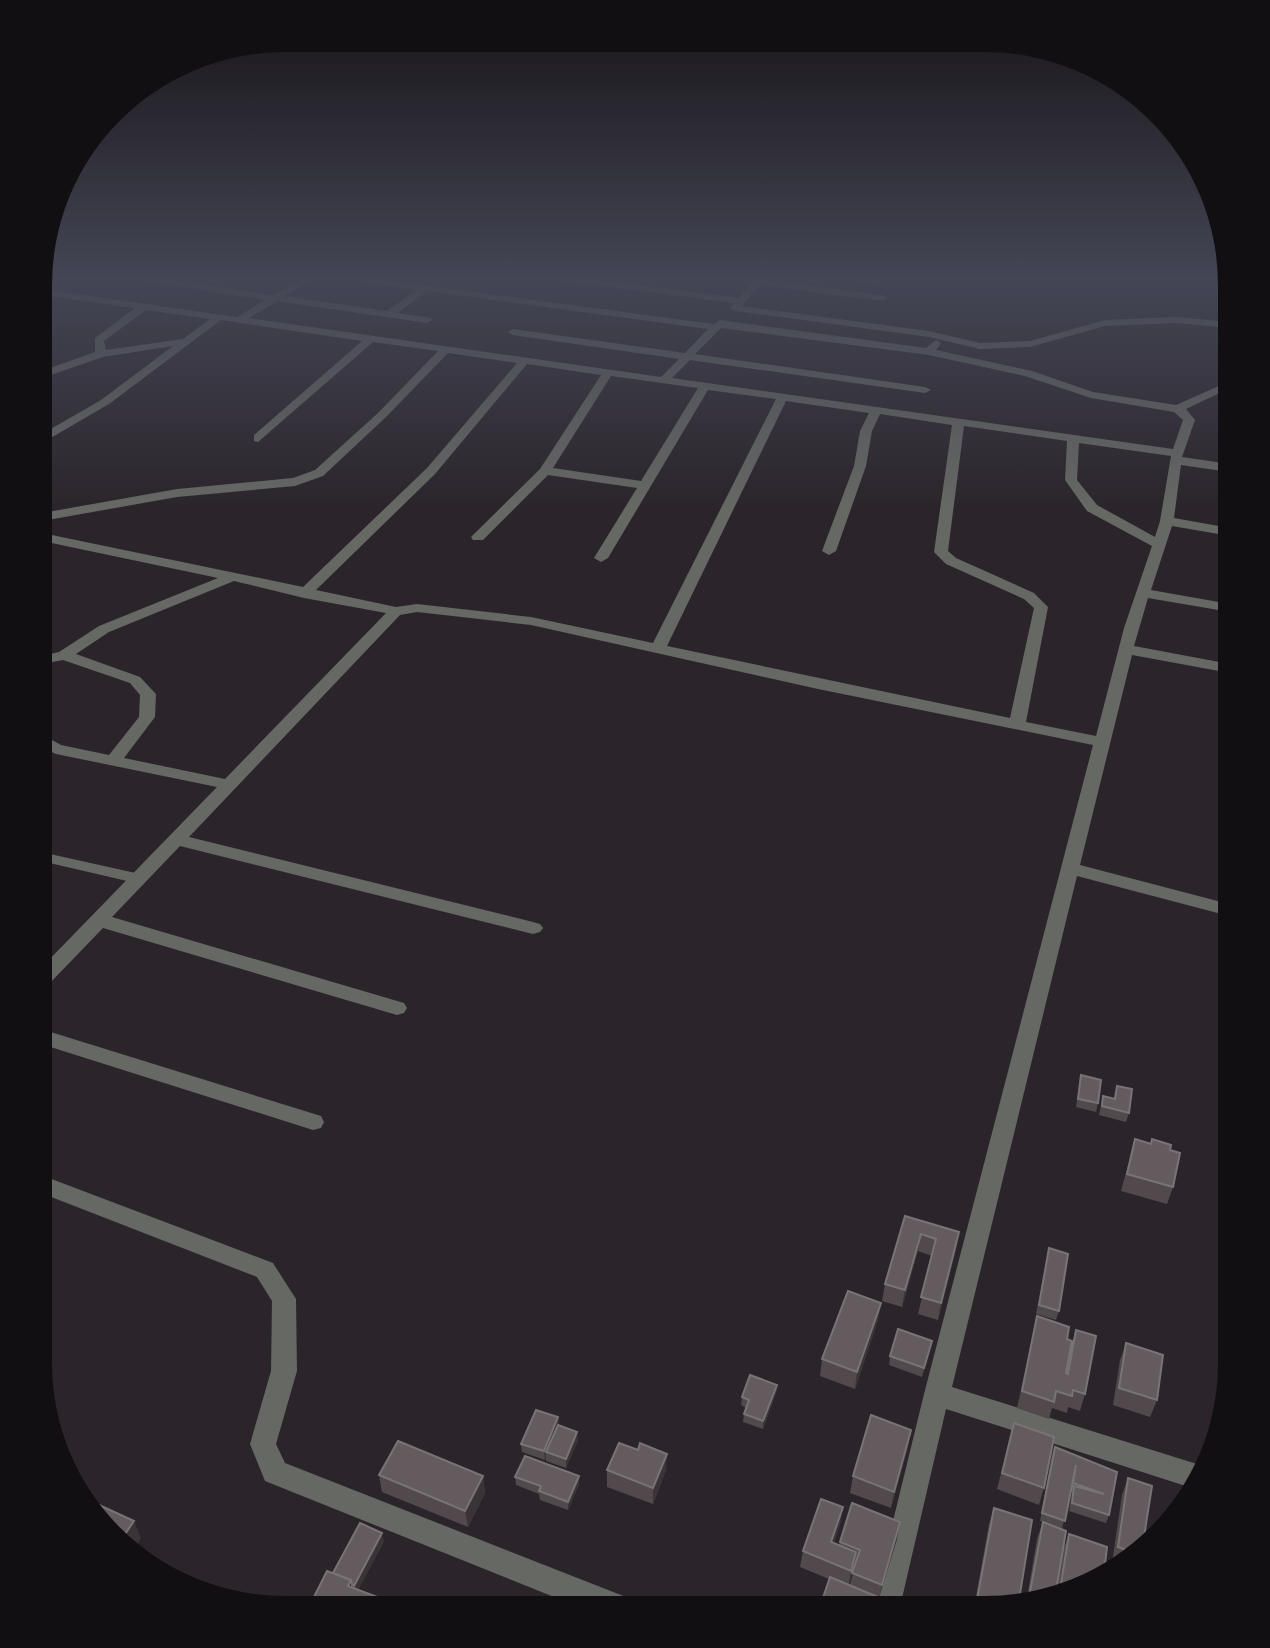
<svg xmlns="http://www.w3.org/2000/svg" width="1270" height="1648" font-family="'DM Sans',sans-serif">
<style>
.lines{fill:none;stroke-linecap:round;stroke-linejoin:round}
.lane{fill:#666864;fill-rule:evenodd}
.street{fill:#666864;fill-rule:evenodd}
.wall{fill:#51494b;fill-rule:evenodd}
.shaded-wall{fill:#3b3336}
.building{fill:#635b5d;stroke:#7a7376;stroke-width:2}
</style>
<rect width="100%" height="100%" fill="#2b252b"/>
<g class="lines">
<polygon class="lane" points="41,852 140,874 147,879 140,884 41,861"/>
<g class="street">
<path d="M124,277H148L273,295L303,277H315L285,296L387,311L416,290L336,277H361L714,324L720,320L926,348L936,340L941,343L936,350L1032,371L1093,392L1176,405L1230,381V388L1186,409L1195,420L1182,457L1230,464V472L1181,465L1174,518L1230,528V536L1172,526L1151,590L1230,604V612L1148,598L1134,646L1230,664V673L1132,655L1080,865L1229,904V916L1077,876L952,1387L1200,1465L1192,1488L946,1409L900,1607H872L924,1394L1093,745L818,689L531,625L417,612L400,615L189,837L533,922L540,924L543,928L540,932L533,934L180,846L112,917L404,1003L407,1008L404,1013L397,1015L103,928L48,985L41,987V968L217,787L56,754L41,747V734L61,745L109,755L139,717L140,695L130,683L63,660L42,664V656L59,652L99,626L218,578L42,541V533L303,587L427,468L517,363L448,353L386,417L323,476L295,486L177,497L42,521V513L177,489L293,478L315,470L378,413L438,351L373,342L258,442L254,441V435L362,341L221,320L109,404L42,443V434L101,400L173,346L103,357L42,378V371L95,352V338L135,308L42,295V289L237,317L265,300ZM427,291L708,329L685,353L513,329L508,332L513,335L679,359L661,377L249,318L277,301L427,323L432,320L431,318L398,313ZM146,310L210,319L183,339L106,350L104,341ZM721,328L929,355L1025,376L1091,398L1174,412L1183,420L1173,449L672,378L690,360L925,393L931,390L925,387L695,354ZM527,364L601,375L540,469L471,537L473,540H483L548,475L637,488L594,558L601,562L608,558L708,390L776,399L653,643L531,617L417,604L396,607L316,590L435,474ZM611,376L698,388L641,481L553,468ZM786,401L869,413L860,431L854,466L822,551L829,555L836,551L866,466L872,431L880,414L952,425L934,552L946,564L1024,599L1034,608L1010,718L667,646ZM964,426L1067,441L1065,480L1087,511L1152,546L1124,628L1096,736L1026,722L1048,607L1034,593L956,558L948,551ZM1079,443L1171,456L1160,521L1155,537L1097,505L1077,480ZM234,581L304,598L386,613L225,779L124,758L155,717L156,694L140,677L76,654L109,632Z"/>
<polygon points="553,277 579,277 739,298 757,277 767,277 764,280 882,295 887,298 882,301 760,285 742,306 929,331 980,343 1030,341 1105,320 1176,317 1230,322 1230,328 1176,323 1105,326 1030,347 980,349 929,337 735,311 730,308 734,303 558,280"/>
<polygon points="834,277 865,277 882,281 877,284"/>
<polygon points="41,1029 321,1116 324,1122 321,1128 313,1130 41,1044"/>
<polygon points="41,1175 273,1263 296,1299 297,1371 276,1444 285,1463 626,1597 630,1607 579,1607 265,1481 250,1444 271,1371 272,1301 257,1277 41,1193"/>
</g>
</g>
<g class="wall">
<polygon points="1081,1075 1098,1103 1096,1112 1076,1107"/>
<polygon points="1117,1086 1129,1113 1126,1122 1099,1115 1103,1096 1114,1099"/>
<polygon points="1135,1139 1170,1150 1173,1187 1167,1204 1121,1191"/>
<polygon points="905,1216 956,1249 938,1320 918,1314 932,1256 918,1251 902,1307 882,1301 885,1284"/>
<polygon points="1049,1248 1059,1311 1056,1320 1036,1314"/>
<polygon points="881,1303 878,1320 855,1389 820,1376 822,1359"/>
<polygon points="1037,1316 1067,1339 1066,1373 1071,1347 1076,1330 1085,1394 1080,1411 1068,1407 1067,1413 1052,1408 1049,1419 1017,1408"/>
<polygon points="1126,1343 1157,1400 1150,1417 1113,1405 1120,1360"/>
<polygon points="930,1349 922,1377 889,1365 890,1356"/>
<polygon points="777,1385 776,1393 763,1429 743,1422 744,1414 746,1408 741,1405 742,1397"/>
<polygon points="558,1417 559,1425 578,1440 566,1468 546,1461 546,1456 545,1460 522,1452 521,1444"/>
<polygon points="1014,1423 1044,1488 1039,1505 997,1489"/>
<polygon points="908,1447 891,1508 850,1493 853,1476"/>
<polygon points="1055,1447 1117,1472 1109,1515 1106,1523 1069,1511 1072,1492 1071,1492 1062,1529 1063,1550 1069,1534 1093,1582 1027,1598 1037,1539 1043,1522 1040,1521 1052,1455"/>
<polygon points="607,1470 666,1470 653,1504 607,1487"/>
<polygon points="379,1475 483,1476 485,1493 468,1527 382,1492"/>
<polygon points="579,1476 579,1484 568,1510 540,1500 539,1494 516,1485 515,1477"/>
<polygon points="1128,1478 1144,1537 1114,1564 1112,1563 1122,1495"/>
<path d="M843,1507L840,1524L834,1543L839,1545L840,1542L897,1539L876,1607H826L822,1606L823,1598L829,1579L800,1567L803,1551ZM854,1565H855L850,1585H849Z"/>
<polygon points="994,1508 985,1608 974,1608 989,1524"/>
</g>
<g class="shaded-wall">
<polygon points="959,1232 956,1249 938,1320 941,1303"/>
<polygon points="921,1234 918,1251 902,1307 905,1290"/>
<polygon points="881,1303 878,1320 855,1389 857,1372"/>
<polygon points="777,1385 776,1393 763,1429 763,1421"/>
<polygon points="558,1417 559,1425 546,1452 545,1460 544,1451"/>
<polygon points="911,1430 908,1447 891,1508 894,1492"/>
<polygon points="577,1432 578,1440 566,1468 566,1459"/>
<polygon points="667,1454 666,1470 653,1504 653,1488"/>
<polygon points="483,1476 485,1493 468,1527 465,1511"/>
<polygon points="579,1476 579,1484 568,1510 568,1502"/>
<polygon points="843,1507 840,1524 829,1558 831,1542"/>
<polygon points="134,1521 141,1538 134,1549 123,1537"/>
<polygon points="900,1522 897,1539 878,1601 882,1585"/>
<polygon points="382,1533 384,1542 356,1594 354,1586"/>
<polygon points="856,1552 854,1568 848,1587 851,1571"/>
</g>
<g class="building">
<polygon points="1081,1075 1101,1080 1098,1103 1078,1099"/>
<polygon points="1117,1086 1132,1089 1129,1113 1102,1106 1103,1096 1115,1099"/>
<polygon points="1135,1139 1151,1144 1152,1139 1171,1145 1170,1150 1180,1153 1173,1187 1127,1174"/>
<polygon points="905,1216 959,1232 941,1303 921,1297 936,1239 921,1234 905,1290 885,1284"/>
<polygon points="1049,1248 1068,1254 1059,1311 1039,1305"/>
<polygon points="848,1291 881,1303 857,1372 822,1359"/>
<polygon points="1037,1316 1069,1327 1067,1339 1072,1341 1066,1373 1068,1374 1076,1330 1096,1336 1085,1394 1073,1390 1072,1396 1056,1391 1054,1402 1022,1391"/>
<polygon points="898,1329 932,1341 924,1368 890,1356"/>
<polygon points="1126,1343 1163,1355 1157,1400 1119,1388"/>
<polygon points="750,1375 777,1385 763,1421 744,1414 749,1400 742,1397"/>
<polygon points="536,1410 558,1417 544,1451 521,1444"/>
<polygon points="871,1415 911,1430 894,1492 853,1476"/>
<polygon points="1014,1423 1054,1437 1044,1488 1002,1473"/>
<polygon points="558,1425 577,1432 566,1459 546,1452"/>
<polygon points="398,1441 483,1476 465,1511 379,1475"/>
<polygon points="619,1443 638,1450 640,1443 667,1454 653,1488 607,1470"/>
<polygon points="1055,1447 1117,1472 1109,1515 1072,1503 1074,1486 1104,1494 1073,1483 1076,1465 1065,1521 1042,1513"/>
<polygon points="525,1456 579,1476 568,1502 539,1491 541,1486 515,1477"/>
<polygon points="1128,1478 1152,1486 1144,1537 1129,1551 1118,1547"/>
<polygon points="821,1499 843,1507 831,1542 856,1552 851,1571 803,1551"/>
<polygon points="852,1503 900,1522 882,1585 852,1573 860,1550 840,1542"/>
<polygon points="99,1505 134,1521 123,1537 98,1508"/>
<polygon points="994,1508 1032,1520 1019,1600 983,1608 976,1605"/>
<polygon points="1043,1522 1066,1531 1056,1591 1029,1597"/>
<polygon points="360,1523 382,1533 354,1586 352,1585 351,1580 333,1573"/>
<polygon points="1069,1534 1107,1547 1104,1573 1093,1582 1060,1590"/>
<polygon points="327,1571 351,1580 348,1586 398,1605 398,1606 310,1605"/>
<polygon points="830,1577 878,1597 875,1607 846,1607 823,1598"/>
</g>
<linearGradient id="sky" x2="0" y2="1"><stop stop-color="#181418"/><stop offset="0.55" stop-color="#444655"/><stop offset="1" stop-color="#444655" stop-opacity="0"/></linearGradient>
<rect width="1270" height="508" fill="url(#sky)"/>
<path d="M0 0H1270V1648H0ZM285 52H985A233 233 0 0 1 1218 285V1363A233 233 0 0 1 985 1596H285A233 233 0 0 1 52 1363V285A233 233 0 0 1 285 52Z" fill="#120f12" fill-rule="evenodd"/>
</svg>
